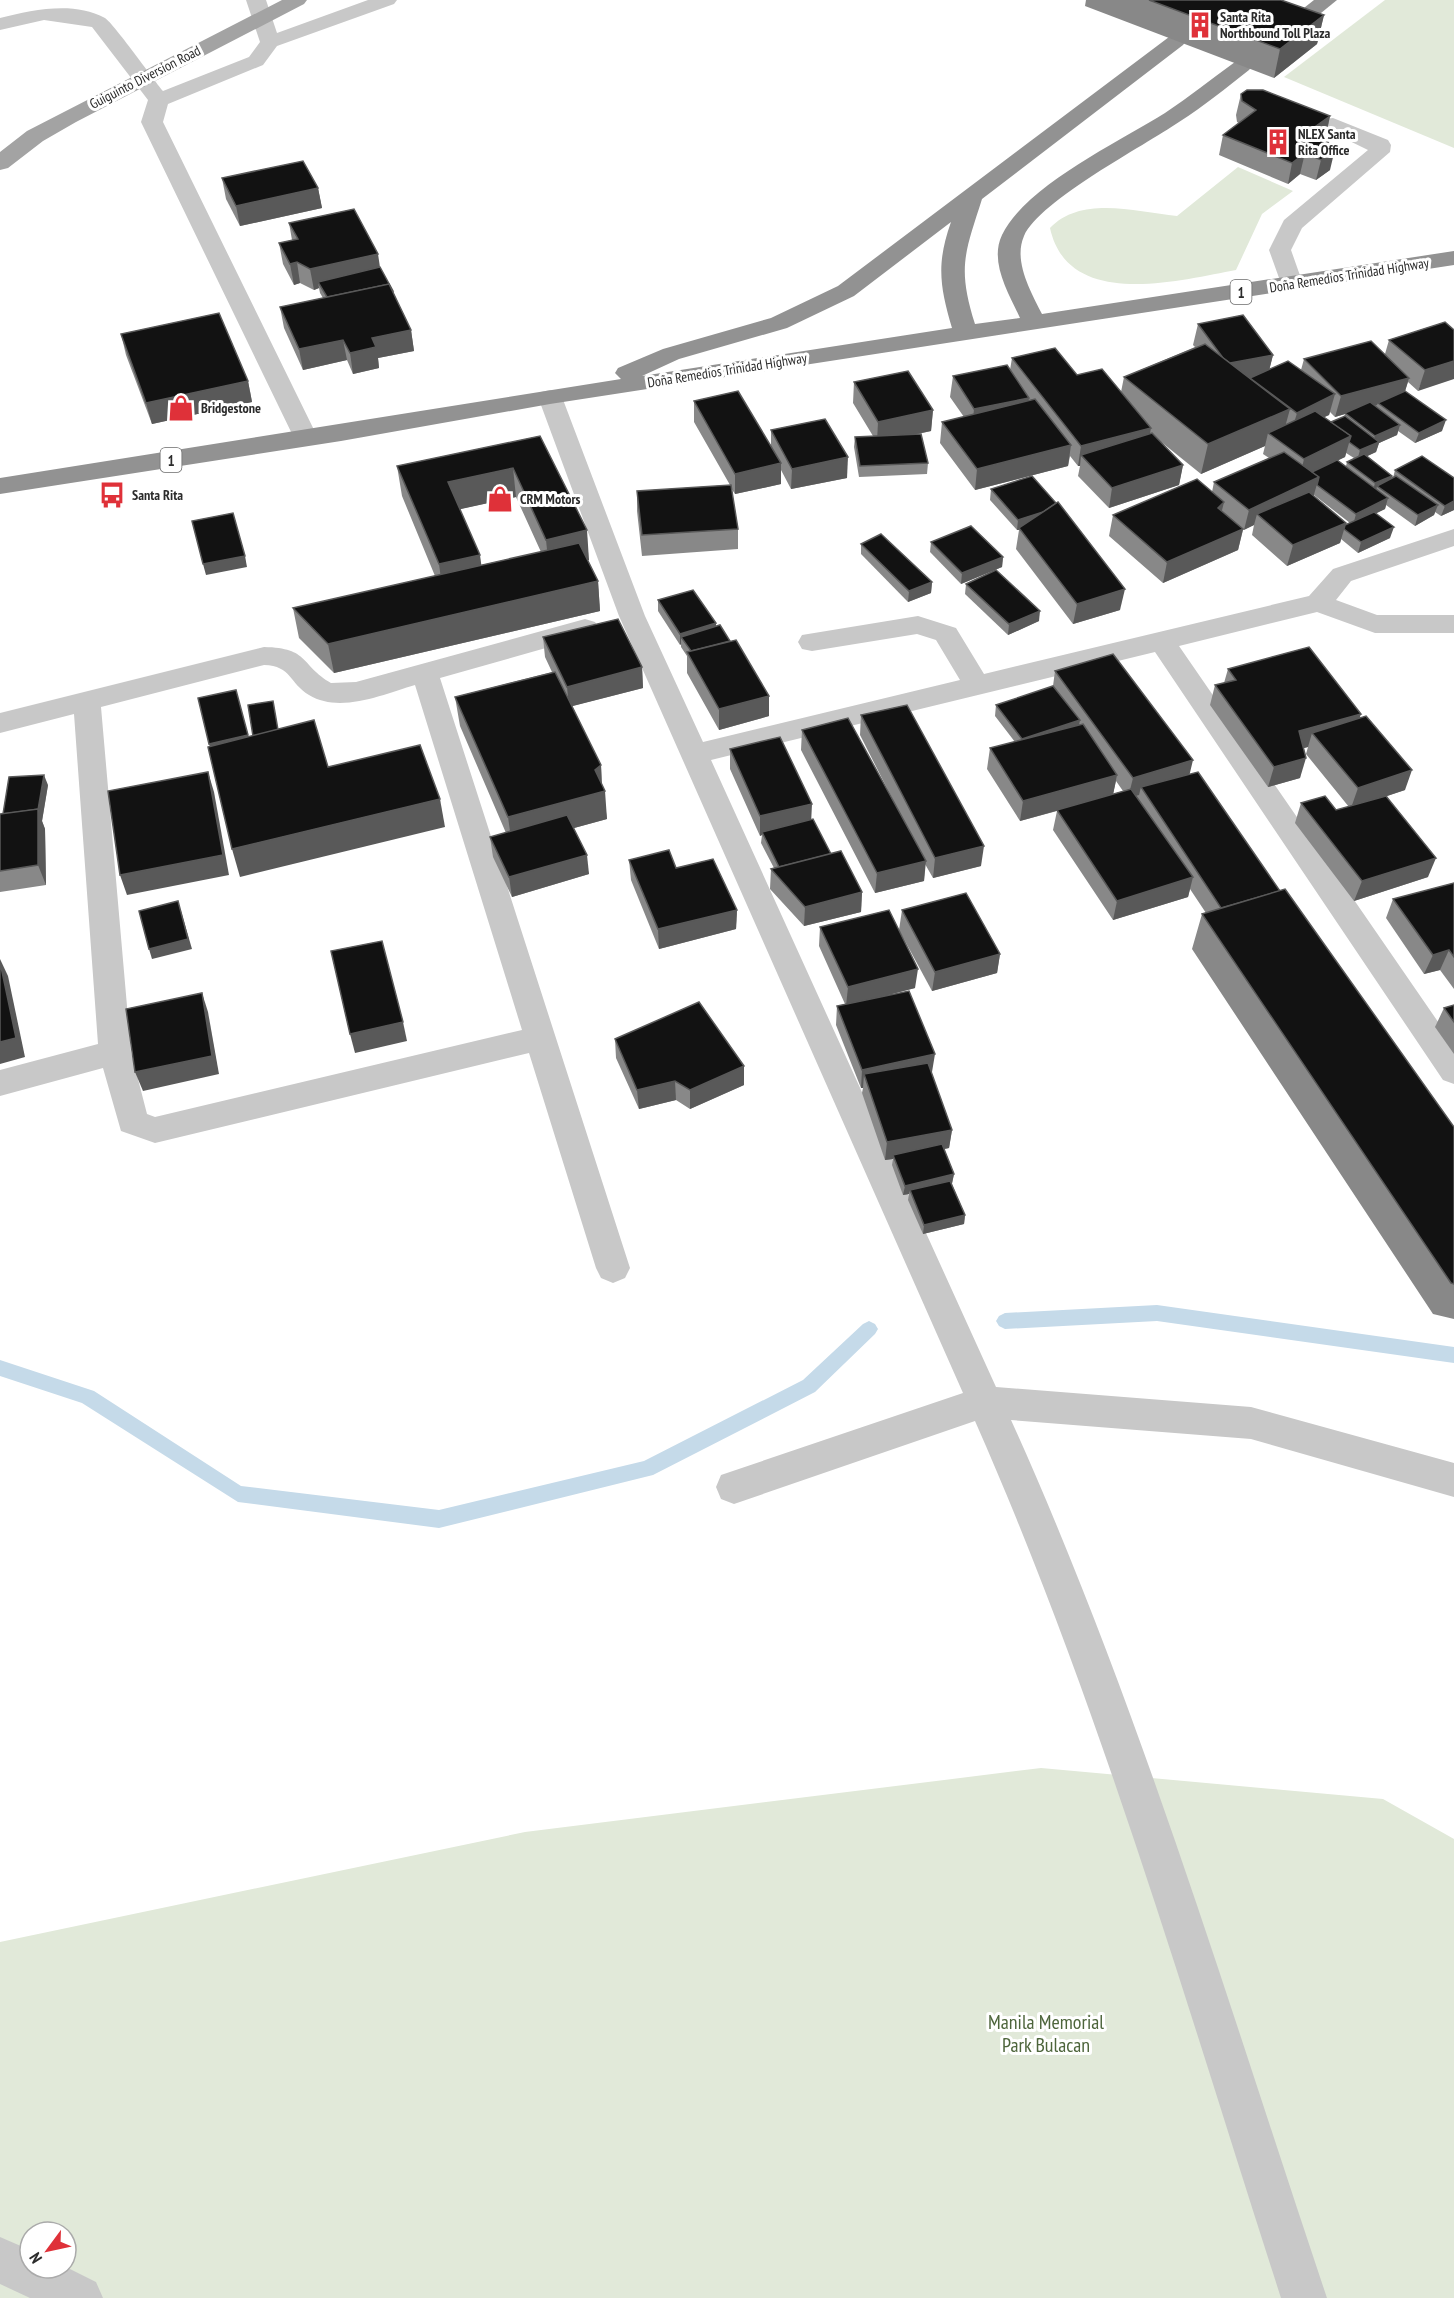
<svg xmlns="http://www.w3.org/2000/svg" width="1454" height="2298" font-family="'PT Sans Narrow',sans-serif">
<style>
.green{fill:#e1e9d9;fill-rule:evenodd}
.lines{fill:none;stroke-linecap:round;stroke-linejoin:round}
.stream{fill:#c5dae9;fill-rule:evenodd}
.minor{fill:#c8c8c8;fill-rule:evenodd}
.major{fill:#a3a3a3;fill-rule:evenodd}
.highway{fill:#929292;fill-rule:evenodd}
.wall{fill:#888;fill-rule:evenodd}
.shaded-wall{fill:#595959}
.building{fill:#121212;stroke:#595959;stroke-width:1.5}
.labels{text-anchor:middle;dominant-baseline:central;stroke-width:6;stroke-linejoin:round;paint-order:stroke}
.far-poi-label{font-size:14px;font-weight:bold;fill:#2b2b2b;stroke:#fff;text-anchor:start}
.far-street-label{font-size:14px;fill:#2b2b2b;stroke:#fff}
.shield{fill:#fff;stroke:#6b6b6b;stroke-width:1.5}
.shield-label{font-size:15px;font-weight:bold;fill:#2b2b2b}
.near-park-label{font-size:20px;fill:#4d653b;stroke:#fff}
</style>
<rect width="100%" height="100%" fill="#fff"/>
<g class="green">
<polygon points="1385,0 1454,0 1454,148 1284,77"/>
<path d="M1238,167L1293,191L1262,214L1236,270C1177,281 1068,310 1050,228C1082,195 1136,212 1177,216Z"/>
<path d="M1041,1768L1383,1799L1454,1839V2298H0V1942L525,1832ZM30,2232H66V2268H30Z"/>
</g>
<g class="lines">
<g class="stream">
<polygon points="1157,1305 1454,1347 1454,1363 1157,1321 1005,1329 999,1326 996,1321 999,1316 1005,1313"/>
<polygon points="869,1321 875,1324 878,1329 875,1334 815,1392 653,1475 439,1528 238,1502 82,1403 0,1376 0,1360 94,1391 241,1486 439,1510 644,1461 803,1380 863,1324"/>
</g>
<g class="minor">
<path d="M246,0H266L277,33L368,0H397L394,4L277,46L263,65L168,104L163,122L318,438L315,443L306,446L297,443L294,438L141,122L148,100L92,27L44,20L0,30V18C33,10 73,1 105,18C114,24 153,79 163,91L249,57L260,42Z"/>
<polygon points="1333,118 1388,140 1391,145 1390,152 1302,228 1291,250 1303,284 1299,289 1283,289 1269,250 1284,220 1368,150 1325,129 1322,124 1325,119"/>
<path d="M550,390L559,392L562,397L645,616L703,742L960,680L936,640L917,634L812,651L802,649L798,642L802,635L918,616L956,628L984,674L1309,596L1333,569L1454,529V546L1351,581L1336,600L1377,615H1454V633H1375L1317,612L1179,646L1454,1045V1084L1443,1080L1155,652L711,760L996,1387L1251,1407L1454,1463V1497L1251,1439L1011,1420C1139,1703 1228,2004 1327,2298H1281C1186,2004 1100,1704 975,1421L734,1504L721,1499L716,1487L721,1475L963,1393L619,616L538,397L541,392Z"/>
<path d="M585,619L595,622L599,628L595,634L440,678L630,1268L625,1278L613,1283L601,1278L596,1268L529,1053L155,1143L121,1131L103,1068L0,1096V1070L98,1044L74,714L0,733V713L264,647C310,648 300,665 331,683L356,682ZM264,665C292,666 289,683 309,695C340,714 384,694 415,685L522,1030L155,1117L147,1114L131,1052L101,707Z"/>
<polygon points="0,2237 30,2250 30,2268 66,2267 96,2282 103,2298 30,2298 0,2284"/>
</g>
<polygon class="major" points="282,0 307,0 304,4 76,122 43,141 8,168 0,170 0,152 27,131"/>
<g class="highway">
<polygon points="1314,0 1337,0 1294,35 1280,35 1277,31 1280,27"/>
<path d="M1176,35L1183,37L1186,41L1183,45L982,199C965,253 957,267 975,324L1020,318C1009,294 989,262 1002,235C1025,186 1119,142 1165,113C1189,97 1211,79 1235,62H1249L1252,66L1249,70C1226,88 1204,106 1179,122C1144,146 1040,200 1024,236C1013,261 1031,292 1042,314L1454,251V265L550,404L341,441L0,494V478L621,379L615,373L618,368L663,349L771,318L838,286L1169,37ZM951,222C936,264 940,287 952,328L642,376L679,359L787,328L854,296Z"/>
</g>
</g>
<g class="wall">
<polygon points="1086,0 1281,0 1324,15 1317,44 1274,78 1085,6"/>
<polygon points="1241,94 1330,116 1326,137 1330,139 1328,146 1330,170 1316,180 1300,174 1288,184 1219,155 1223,135 1239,123 1237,122 1236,115"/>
<polygon points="222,178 318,188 322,208 240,226 226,199"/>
<polygon points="289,223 380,268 393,291 394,294 411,330 414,351 378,358 379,368 353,374 347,360 303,370 284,328 280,307 323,298 320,293 319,288 314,290 300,283 294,285 283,264 279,243 292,240"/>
<path d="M1445,322L1418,391L1408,382L1405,391L1442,431L1415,443L1398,431L1397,435L1379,443L1376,452L1367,456L1392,476L1391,479L1393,478L1395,470L1454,478V510L1441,516L1435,512L1434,515L1415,526L1386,505L1385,509L1376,513L1390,538L1358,553L1341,539L1340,543L1287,566L1252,535L1254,525L1243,530L1238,550L1163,583L1109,536L1113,515L1212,492L1214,482L1269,458L1263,454L1265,446L1201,474L1160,441L1183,465L1179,485L1109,508L1078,476L1080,466H1078L1070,456L1068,466L975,490L940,443L942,422L964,417L950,397L953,376L1010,370L1012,358L1077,375L1121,392L1124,377L1195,347L1193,345L1198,324L1273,355L1269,370H1301L1304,359L1385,354L1389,340ZM1330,412L1335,417L1345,414L1344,417L1331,422L1324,417L1329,415ZM1346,453L1354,458L1347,462L1346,466L1338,460L1345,457ZM1314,495L1350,523L1345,525L1346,523L1314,496Z"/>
<polygon points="121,334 248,381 252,402 152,424 126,355"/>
<polygon points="854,382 933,410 931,431 918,434 928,463 927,474 859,477 854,447 855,437 873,436 853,403"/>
<polygon points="694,401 771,445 771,430 847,478 791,489 781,470 781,484 735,494 731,488 738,529 738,549 642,556 637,511 637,491 730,485 694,422"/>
<path d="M540,436L589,560H588L598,581L600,611L334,673L299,638L293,608L435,576L402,496L397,466ZM516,497L541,552L481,565L460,509Z"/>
<polygon points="991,489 1120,610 1073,624 1016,549 1019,530 1017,530 990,500"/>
<polygon points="931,542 1003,557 1002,567 961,584 930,552"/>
<polygon points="861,544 932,582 931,593 908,602 861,554"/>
<polygon points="966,584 1039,621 1008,635 965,594"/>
<polygon points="658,600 716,627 730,641 769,696 769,716 719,730 687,673 687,656 681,647 681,644 680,645 658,611"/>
<polygon points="543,637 642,667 643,688 572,706 601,765 602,784 607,819 574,828 589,874 512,897 493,857 490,837 506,833 460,726 455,697 552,672 545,657"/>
<polygon points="1228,669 1359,718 1405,790 1387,796 1428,877 1354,901 1295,823 1301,803 1336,810 1349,807 1306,754 1308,747 1304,748 1300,778 1268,787 1210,705 1215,685 1224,683"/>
<path d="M1055,671L1189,775L1280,891L1454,1127V1319L1433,1314L1192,949L1202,914L1206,913L1190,889L1188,897L1113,920L1053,830L1057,811L1020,821L987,769L990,748L1015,742L995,716L996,705L1053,686ZM1116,781L1123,791L1113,794Z"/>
<polygon points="861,715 981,866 933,878 925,864 924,881 875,893 801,750 802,730 894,802 860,735"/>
<polygon points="730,749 811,819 831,854 862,892 861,912 804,926 770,889 771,869 774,868 761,843 762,835 760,836 730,769"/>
<polygon points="48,785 42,821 45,829 46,885 0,892 0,814 3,814"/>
<polygon points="629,860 676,868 737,910 736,929 659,949 631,880"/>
<polygon points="1454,883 1454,989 1440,970 1424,974 1386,918 1393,899"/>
<polygon points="902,910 1000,954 997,973 932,991 899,930"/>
<polygon points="820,927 915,988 892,994 932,1072 931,1073 952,1130 949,1148 944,1149 954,1174 952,1184 965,1215 964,1224 923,1234 908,1200 909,1194 903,1195 892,1165 893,1159 885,1160 862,1093 863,1088 861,1088 836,1025 837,1006 845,1004 819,946"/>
<polygon points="1454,1005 1454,1054 1435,1027 1444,1008"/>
<polygon points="615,1039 744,1066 744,1085 690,1109 676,1100 639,1109 616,1058"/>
</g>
<g class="shaded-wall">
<polygon points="1324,15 1317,44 1274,78 1280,49"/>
<polygon points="1330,116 1324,143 1330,139 1326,156 1335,149 1330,170 1316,180 1321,160 1316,126"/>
<polygon points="1305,153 1300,174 1288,184 1292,163"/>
<polygon points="318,188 322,208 240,226 236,206"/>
<polygon points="378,254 381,274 318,282 319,288 314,290 310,269"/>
<polygon points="297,262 300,283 294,285 290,264"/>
<polygon points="411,330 414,351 378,358 379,368 353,374 350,353 372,338"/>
<polygon points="343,340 347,360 303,370 299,349"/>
<polygon points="1273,355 1268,375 1223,384 1227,363"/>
<polygon points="1454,361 1454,379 1418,391 1425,370"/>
<polygon points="1409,378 1403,398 1378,403 1377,405 1347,414 1345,413 1345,414 1335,417 1341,396"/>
<polygon points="248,381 252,402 152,424 146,403"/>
<polygon points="1335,394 1329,415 1291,433 1297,413"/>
<polygon points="1029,398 1026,418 972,430 974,409"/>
<polygon points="1290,409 1282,438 1268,433 1265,446 1201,474 1208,444"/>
<polygon points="933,410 931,431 877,442 878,422"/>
<polygon points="1446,420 1442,431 1415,443 1419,433"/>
<polygon points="1400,425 1397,435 1379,443 1376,452 1357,461 1360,450 1372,445 1375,436"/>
<polygon points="1151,428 1147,449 1081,455 1080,466 1078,466 1081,446"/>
<polygon points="1351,436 1345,457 1299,480 1304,459"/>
<polygon points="1071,445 1068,466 975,490 977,469"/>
<polygon points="848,457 847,478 791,489 792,469"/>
<polygon points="781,463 781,484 735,494 735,474"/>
<polygon points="1183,465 1179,485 1109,508 1112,488"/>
<polygon points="513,468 516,497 452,511 448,482"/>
<polygon points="1392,476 1389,487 1377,486 1376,492 1372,494 1375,483"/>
<polygon points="1319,477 1313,498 1257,514 1254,525 1244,530 1249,510"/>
<polygon points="1388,498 1385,509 1353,525 1356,514"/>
<polygon points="1454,501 1454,510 1441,516 1445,506"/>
<polygon points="1224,502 1219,523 1218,508"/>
<polygon points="1438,505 1434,515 1415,526 1418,515"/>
<polygon points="1059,507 1019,528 1019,530 1017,530 1018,520"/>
<polygon points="1346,523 1340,543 1287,566 1293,545"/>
<polygon points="1394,527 1390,538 1358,553 1361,542"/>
<polygon points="1243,529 1238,550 1163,583 1167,562"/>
<polygon points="587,530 589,560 549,569 546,540"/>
<polygon points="480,555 484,585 443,594 439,564"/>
<polygon points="245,556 247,567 206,575 203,564"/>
<polygon points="1003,557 1002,567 961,584 962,573"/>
<polygon points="598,581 600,611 334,673 328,644"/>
<polygon points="932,582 931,593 908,602 909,591"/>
<polygon points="1125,589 1120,610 1073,624 1077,604"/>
<polygon points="1040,611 1039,621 1008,635 1009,624"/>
<polygon points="716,623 716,634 681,637 681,644 680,645 680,634"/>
<polygon points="642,667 643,688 569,707 567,687"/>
<polygon points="769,696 769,716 719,730 719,709"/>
<polygon points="1361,714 1354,735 1312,733 1308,747 1292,751 1299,731"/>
<polygon points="1080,720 1078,730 1020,750 1022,739"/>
<polygon points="248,735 251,746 212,754 209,744"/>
<polygon points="1306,758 1300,778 1268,787 1274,767"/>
<polygon points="1193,760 1188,781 1141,787 1139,795 1128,798 1133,778"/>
<polygon points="601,765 602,791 605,791 607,819 512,845 508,817 595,770"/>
<polygon points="1412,770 1405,790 1351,808 1358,788"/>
<polygon points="208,772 214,792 229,875 127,895 120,875"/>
<polygon points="44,775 48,785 42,821 45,829 46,885 38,865 38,813"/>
<polygon points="1117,775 1113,795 1020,821 1023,801"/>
<polygon points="440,799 445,827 240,877 232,849"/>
<polygon points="812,804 811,824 762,832 762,835 760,836 760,816"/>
<polygon points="984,846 981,866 933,878 935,858"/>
<polygon points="587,855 589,874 512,897 509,877"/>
<polygon points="1436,858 1428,877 1354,901 1362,881"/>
<polygon points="926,861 924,881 875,893 877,873"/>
<polygon points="1193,877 1188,897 1113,920 1117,901"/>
<polygon points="862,892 861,912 804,926 805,907"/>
<polygon points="737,910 736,929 659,949 658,929"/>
<polygon points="181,911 192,949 152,959 149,949"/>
<polygon points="1449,950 1440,970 1424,974 1433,955"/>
<polygon points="1000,954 997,973 932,991 935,972"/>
<polygon points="0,959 8,976 25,1057 0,1064"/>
<polygon points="918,969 915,988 846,1006 848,987"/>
<polygon points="202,993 208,1012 219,1074 143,1091 135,1072"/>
<polygon points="403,1022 407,1041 355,1053 350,1034"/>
<polygon points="935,1054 932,1072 868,1087 864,1074 863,1088 861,1088 862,1070"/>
<polygon points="744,1066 744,1085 690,1109 690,1090"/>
<polygon points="675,1081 676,1100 639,1109 637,1090"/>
<polygon points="952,1130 949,1148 894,1159 893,1155 893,1159 885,1160 887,1142"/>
<polygon points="954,1174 952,1183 911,1193 910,1190 909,1194 903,1195 905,1186"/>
<polygon points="965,1215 964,1224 923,1234 924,1225"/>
</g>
<g class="building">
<polygon points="1149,0 1281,0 1324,15 1280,49"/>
<polygon points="1247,90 1263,90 1330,116 1316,126 1327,131 1321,135 1330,139 1323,144 1335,149 1321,160 1305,153 1292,163 1223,135 1256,110 1242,101 1241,94"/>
<polygon points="303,161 318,188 236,206 222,178"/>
<polygon points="354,209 378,254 310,269 297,262 290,264 279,243 298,239 289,223"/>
<polygon points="380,267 393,291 392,291 389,284 327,297 318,282"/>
<polygon points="389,284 411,330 372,338 376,347 350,353 343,340 299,349 280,307"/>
<polygon points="219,313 248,381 146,403 121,334"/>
<polygon points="1243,315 1273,355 1230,363 1223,358 1198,324"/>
<polygon points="1445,322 1454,330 1454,361 1425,370 1389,340"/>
<polygon points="1371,341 1409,378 1341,396 1304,359"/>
<polygon points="1205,344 1290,409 1208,444 1124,377"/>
<polygon points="1055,348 1077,375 1102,369 1151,428 1081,446 1012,358"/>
<polygon points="1288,361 1335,394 1297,413 1250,378"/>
<polygon points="1007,365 1029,398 974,409 953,376"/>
<polygon points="908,371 933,410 878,422 854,382"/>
<polygon points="738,391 781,463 735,474 694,401"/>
<polygon points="1405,391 1446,420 1419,433 1378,403"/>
<polygon points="1035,399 1071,445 977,469 942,422"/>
<polygon points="1370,402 1400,425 1375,436 1345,413"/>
<polygon points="1315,411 1351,436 1304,459 1268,433"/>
<polygon points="1345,416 1379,442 1360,450 1349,442 1351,436 1331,422"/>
<polygon points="825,419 848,457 792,469 771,430"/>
<polygon points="1152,433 1183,465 1112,488 1081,455"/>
<polygon points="921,434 928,463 860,466 855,437"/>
<polygon points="540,436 587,530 546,540 513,468 448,482 480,555 439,564 397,466"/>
<polygon points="1284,452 1319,477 1249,510 1214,482"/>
<polygon points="1364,454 1392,476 1375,483 1347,462"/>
<polygon points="1422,456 1454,478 1454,501 1445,506 1395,470"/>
<polygon points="1337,460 1388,498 1356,514 1317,485 1319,477 1312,472"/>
<polygon points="1032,476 1056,503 1043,512 1018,520 991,489"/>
<polygon points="1396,476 1438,505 1418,515 1377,486"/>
<polygon points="1197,479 1224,502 1218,508 1243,529 1167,562 1113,515"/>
<polygon points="731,485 738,529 642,535 637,491"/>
<polygon points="1309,492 1346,523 1293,545 1257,514"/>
<polygon points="1058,502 1125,589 1077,604 1019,528"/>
<polygon points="1374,512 1394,527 1361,542 1344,529 1345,525"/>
<polygon points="233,513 245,556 203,564 192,521"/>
<polygon points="971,526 1003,557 962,573 931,542"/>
<polygon points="881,534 932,582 909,591 861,544"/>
<polygon points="579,543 598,581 328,644 293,608"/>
<polygon points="996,570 1040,611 1009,624 966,584"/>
<polygon points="693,590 716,623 680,634 658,600"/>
<polygon points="618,619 642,667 567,687 543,637"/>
<polygon points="720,625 730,641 691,651 681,637"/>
<polygon points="736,640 769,696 719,709 687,652"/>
<polygon points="1309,647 1361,714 1299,731 1306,758 1274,767 1215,685 1236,680 1228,669"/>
<polygon points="1113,654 1193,760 1133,778 1055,671"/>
<polygon points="555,672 601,765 595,770 605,791 508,817 455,697"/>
<polygon points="1053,686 1080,720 1022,739 996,705"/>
<polygon points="236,690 248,735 209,744 198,698"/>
<polygon points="273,701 278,730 253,736 248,705"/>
<polygon points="907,705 984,846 935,858 861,715"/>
<polygon points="1366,716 1412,770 1358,788 1312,733"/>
<polygon points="848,718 926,861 877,873 802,730"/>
<polygon points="314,720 328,767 420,745 440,799 232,849 208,747"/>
<polygon points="1083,724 1117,775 1023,801 990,748"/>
<polygon points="780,737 812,804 760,816 730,749"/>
<polygon points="208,772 223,855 120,875 108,791"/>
<polygon points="1198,772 1280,891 1221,908 1141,787"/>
<polygon points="44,775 38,810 38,809 3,814 9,777"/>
<polygon points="1131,789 1193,877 1117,901 1057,810"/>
<polygon points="1325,796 1336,810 1386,796 1436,858 1362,881 1301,803"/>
<polygon points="38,809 38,865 0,871 0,814"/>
<polygon points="567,815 587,855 509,877 490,837"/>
<polygon points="813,819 831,854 779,867 762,832"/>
<polygon points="669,850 676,868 713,859 737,910 658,929 629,860"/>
<polygon points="841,851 862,892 805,907 771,869"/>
<polygon points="1454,883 1454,957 1449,950 1433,955 1393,899"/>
<polygon points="1285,889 1454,1127 1454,1284 1451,1283 1202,914"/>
<polygon points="966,893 1000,954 935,972 902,910"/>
<polygon points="178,901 188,939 149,949 139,911"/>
<polygon points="889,910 918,969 848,987 820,927"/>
<polygon points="382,941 403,1022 350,1034 331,951"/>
<polygon points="0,962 16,1038 0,1042"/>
<polygon points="909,991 935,1054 862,1070 837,1006"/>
<polygon points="202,993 212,1056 135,1072 126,1009"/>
<polygon points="699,1002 744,1066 690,1090 675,1081 637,1090 615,1039"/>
<polygon points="1454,1005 1454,1022 1444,1008"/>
<polygon points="928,1063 952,1130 887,1142 864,1074"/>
<polygon points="942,1144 954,1174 905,1186 893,1155"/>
<polygon points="950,1181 965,1215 924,1225 910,1190"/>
</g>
<defs>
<g id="building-bare" transform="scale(2.07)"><path d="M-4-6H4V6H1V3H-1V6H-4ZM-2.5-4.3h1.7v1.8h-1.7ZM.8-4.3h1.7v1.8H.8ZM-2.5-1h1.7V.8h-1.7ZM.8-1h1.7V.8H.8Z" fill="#df3139" stroke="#fff" stroke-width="2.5" paint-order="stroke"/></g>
<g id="shop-bare" transform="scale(2.07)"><path d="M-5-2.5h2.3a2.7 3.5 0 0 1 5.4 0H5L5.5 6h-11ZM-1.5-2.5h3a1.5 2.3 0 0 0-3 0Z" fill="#df3139" stroke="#fff" stroke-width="2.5" paint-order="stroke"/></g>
<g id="bus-bare" transform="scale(2.07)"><path d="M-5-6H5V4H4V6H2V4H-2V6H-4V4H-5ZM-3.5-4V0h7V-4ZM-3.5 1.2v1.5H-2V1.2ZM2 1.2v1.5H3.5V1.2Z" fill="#df3139" stroke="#fff" stroke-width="2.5" paint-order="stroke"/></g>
</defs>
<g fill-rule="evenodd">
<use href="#building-bare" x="1200" y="25"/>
<use href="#building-bare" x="1278" y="142"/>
<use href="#shop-bare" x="181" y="408"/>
<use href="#bus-bare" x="112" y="495"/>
<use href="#shop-bare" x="500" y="499"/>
</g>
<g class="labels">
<g class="far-poi-label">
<text x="1220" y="17">Santa Rita<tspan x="1220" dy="16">Northbound Toll Plaza</tspan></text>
<text x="1298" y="134">NLEX Santa<tspan x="1298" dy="16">Rita Office</tspan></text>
<text x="201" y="408">Bridgestone</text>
<text x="132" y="495">Santa Rita</text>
<text x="520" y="499">CRM Motors</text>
</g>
<g class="far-street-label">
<text transform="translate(145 77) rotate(-27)">Guiguinto Diversion Road</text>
<text transform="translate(1349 275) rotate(-9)">Doña Remedios Trinidad Highway</text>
<text transform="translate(727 370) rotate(-9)">Doña Remedios Trinidad Highway</text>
</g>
<g class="shield">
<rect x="1230.5" y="280" width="21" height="24" rx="4.5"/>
<rect x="160.5" y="448" width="21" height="24" rx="4.5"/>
</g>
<g class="shield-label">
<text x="1241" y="292">1</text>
<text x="171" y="460">1</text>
</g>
<g class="near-park-label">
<text x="1046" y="2022">Manila Memorial<tspan x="1046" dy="23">Park Bulacan</tspan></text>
</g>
</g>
<g transform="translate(48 2250) rotate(237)"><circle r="28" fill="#ffffff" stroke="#aaaaaa" stroke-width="1.5"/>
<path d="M0-4.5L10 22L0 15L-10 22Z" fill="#df3139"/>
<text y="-9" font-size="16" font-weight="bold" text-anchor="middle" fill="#2b2b2b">N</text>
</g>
</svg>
